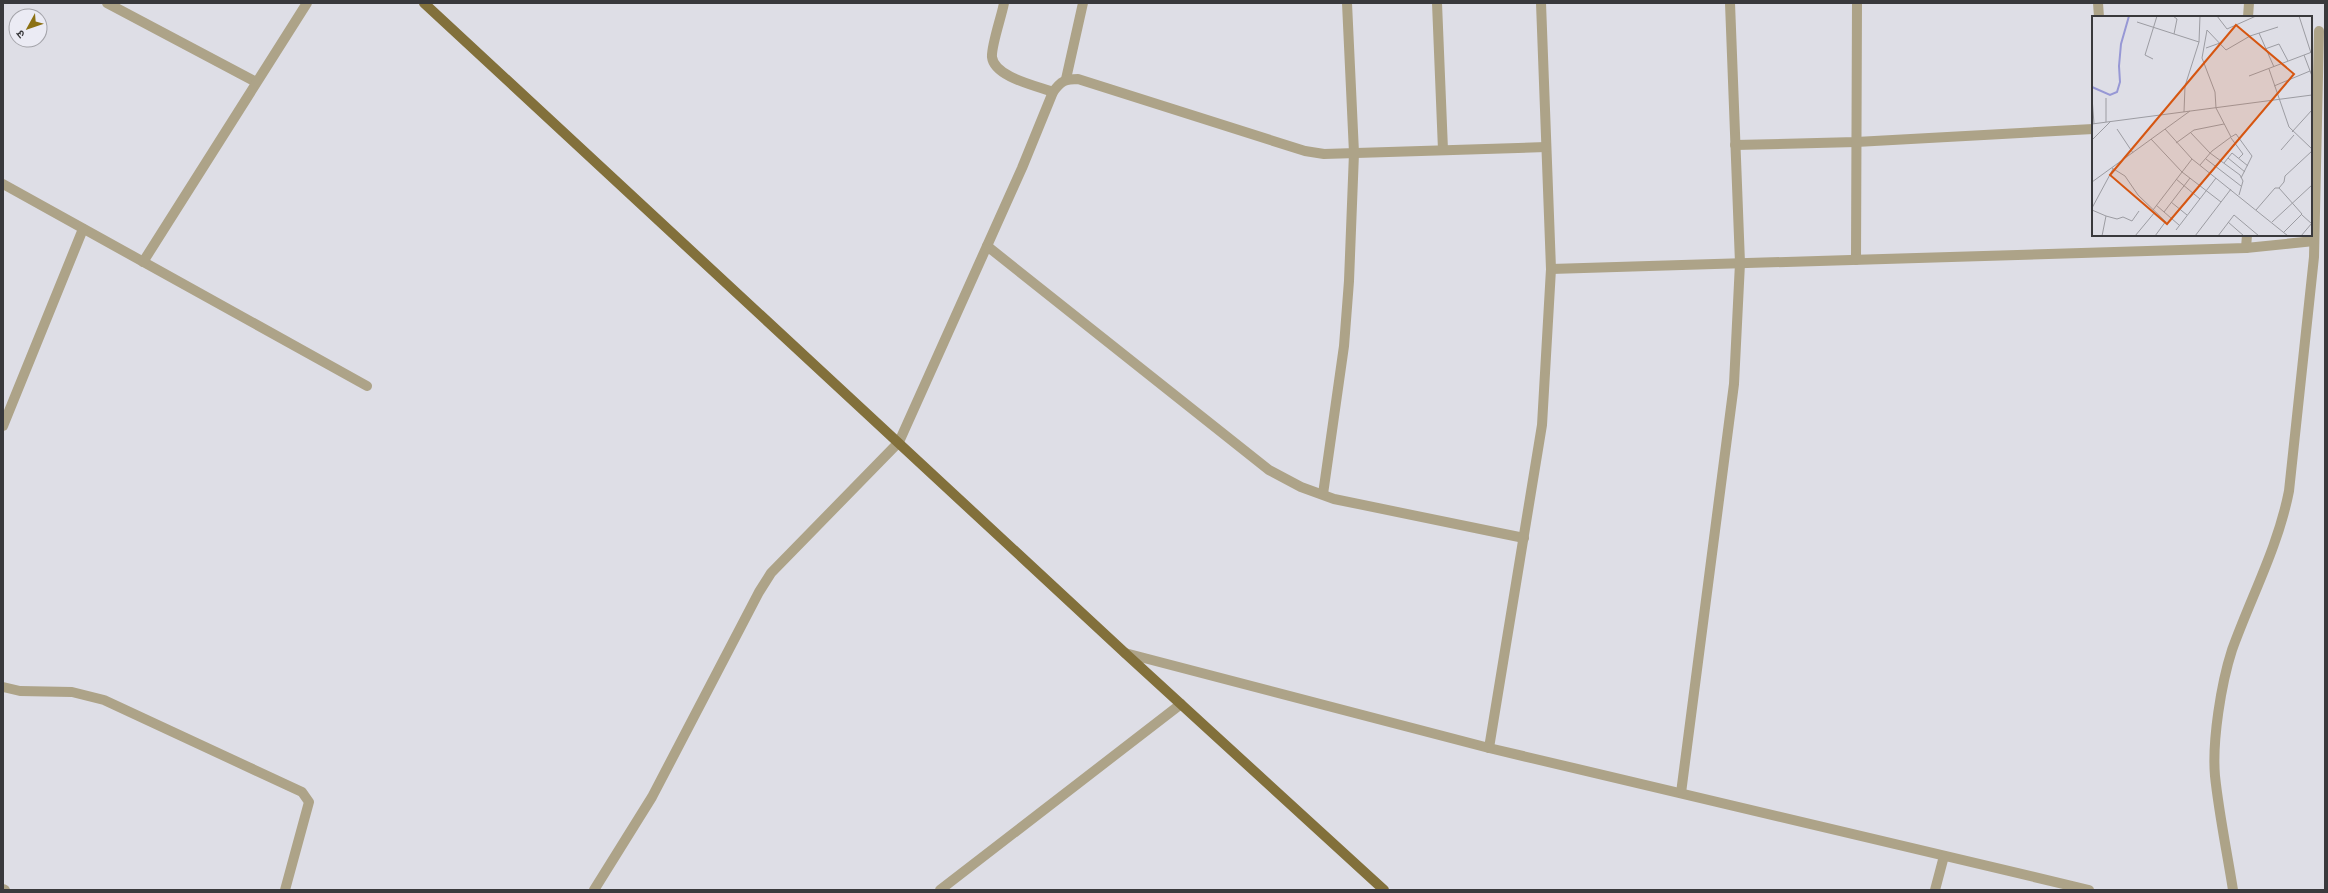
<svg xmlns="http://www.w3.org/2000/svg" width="2328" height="893" font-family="'Crimson Pro','Noto Sans Devanagari',serif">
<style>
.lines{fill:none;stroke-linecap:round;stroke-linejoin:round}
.minor{stroke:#ada388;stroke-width:10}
.major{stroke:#82703b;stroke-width:10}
.inset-river{fill:none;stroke:#9798d5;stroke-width:2}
.inset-road{fill:none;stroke:#9c9ca2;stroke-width:1}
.view{fill:#d65611;fill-opacity:0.15;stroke:#d65611;stroke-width:2}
.inset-edge{fill:none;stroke:#39393c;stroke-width:2}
</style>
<rect width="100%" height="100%" fill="#dedee6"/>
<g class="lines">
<g class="minor">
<polyline points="107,3 256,82"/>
<path d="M1004,3C1002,15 991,46 992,57C994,77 1037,86 1053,92"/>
<polyline points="1437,3 1443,150"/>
<polyline points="2098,3 2099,17"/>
<polyline points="2248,17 2249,3"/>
<polyline points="1066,79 1083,3"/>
<polyline points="1735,145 1856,142 2093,129"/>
<polyline points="3,184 367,386"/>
<polyline points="987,246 1269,470 1301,487 1334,499 1524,538"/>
<polyline points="2246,248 2247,235"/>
<polyline points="1856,260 1857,3"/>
<polyline points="143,262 307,3"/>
<polyline points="1551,269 2246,248 2314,241"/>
<polyline points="3,426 83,229"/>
<polyline points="1323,494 1344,346 1349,281 1354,153 1347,3"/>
<polyline points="1125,653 1489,748 2089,890"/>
<polyline points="3,687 20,691 72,692 104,700 302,792 309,802 285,890"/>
<polyline points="1489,748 1542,425 1551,269 1541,3"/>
<polyline points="1681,793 1734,384 1740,263 1730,3"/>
<polyline points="3,889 5,890"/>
<path d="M594,890L652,797L759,592L771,573L899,442L1022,168L1053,92C1061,81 1065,79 1078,79L1305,151L1324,154L1546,147"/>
<polyline points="940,890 1181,704"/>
<polyline points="1935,890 1944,856"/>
<path d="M2233,890C2227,852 2219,814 2215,776C2212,741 2221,684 2232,650C2251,597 2278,547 2289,491L2314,257L2319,31"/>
</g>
<polyline class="major" points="424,3 1125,653 1384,890"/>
</g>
<g transform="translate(2092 16)">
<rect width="220" height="220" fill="#dedee6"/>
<path class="inset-river" d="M0,71L18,79L25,76L28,66L27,50L29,28L37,0"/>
<path class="inset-road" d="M81,0L85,3L82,18M125,0L135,13L164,0M207,0L219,37M45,6L107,26M167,17L182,51M114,32L128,27M173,33L187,28L196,45M212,39L220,60M61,43L53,39L65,0M177,53L197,111L220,133M157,60L220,36M182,70L218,55M0,81L2,108M14,82V106M92,96L93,70L107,26L108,0M0,108L220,79M25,113L41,137M73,113L100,143L196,220M98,116L118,137L148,159L151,165L147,179M200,116L220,94M139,121L144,118L160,140L149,162M139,122L151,138L147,142M59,123L90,156L129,186M0,124L19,105M84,127L102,114L132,108M189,134L202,119M136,142L153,156M114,143L149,170M132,147L140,137L156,150M108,149L120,135L139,121L124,92L123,76L110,42L115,14L134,34L158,20L186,11M20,152L33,160L46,179L74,206M84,163L108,183M0,166L98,95M187,172L192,166L193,160L220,135M79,186L95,199M64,189L87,209M0,192L21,153M0,194L14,200L10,220M61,194L100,143M164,194L183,172H187L210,198L192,216M72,196L98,162M210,199L220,208M14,200L25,203L31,201L40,205L47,195M136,206L152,220M180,206L220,169M84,214L124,162M43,220L63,196M63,220L74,205M103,220L139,173M126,220L142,199L167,220M209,220L220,207"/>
<path class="view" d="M144,9L202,58L75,208L18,159Z"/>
<rect width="220" height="220" class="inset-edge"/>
</g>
<rect width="2328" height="893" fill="none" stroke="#39393c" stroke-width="8"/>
<g transform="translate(28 28) rotate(230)"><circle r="19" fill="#ebebf4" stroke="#a4a4aa"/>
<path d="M0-3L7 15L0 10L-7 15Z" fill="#8c7113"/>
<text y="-6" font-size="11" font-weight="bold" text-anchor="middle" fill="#39393c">उ</text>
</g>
</svg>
